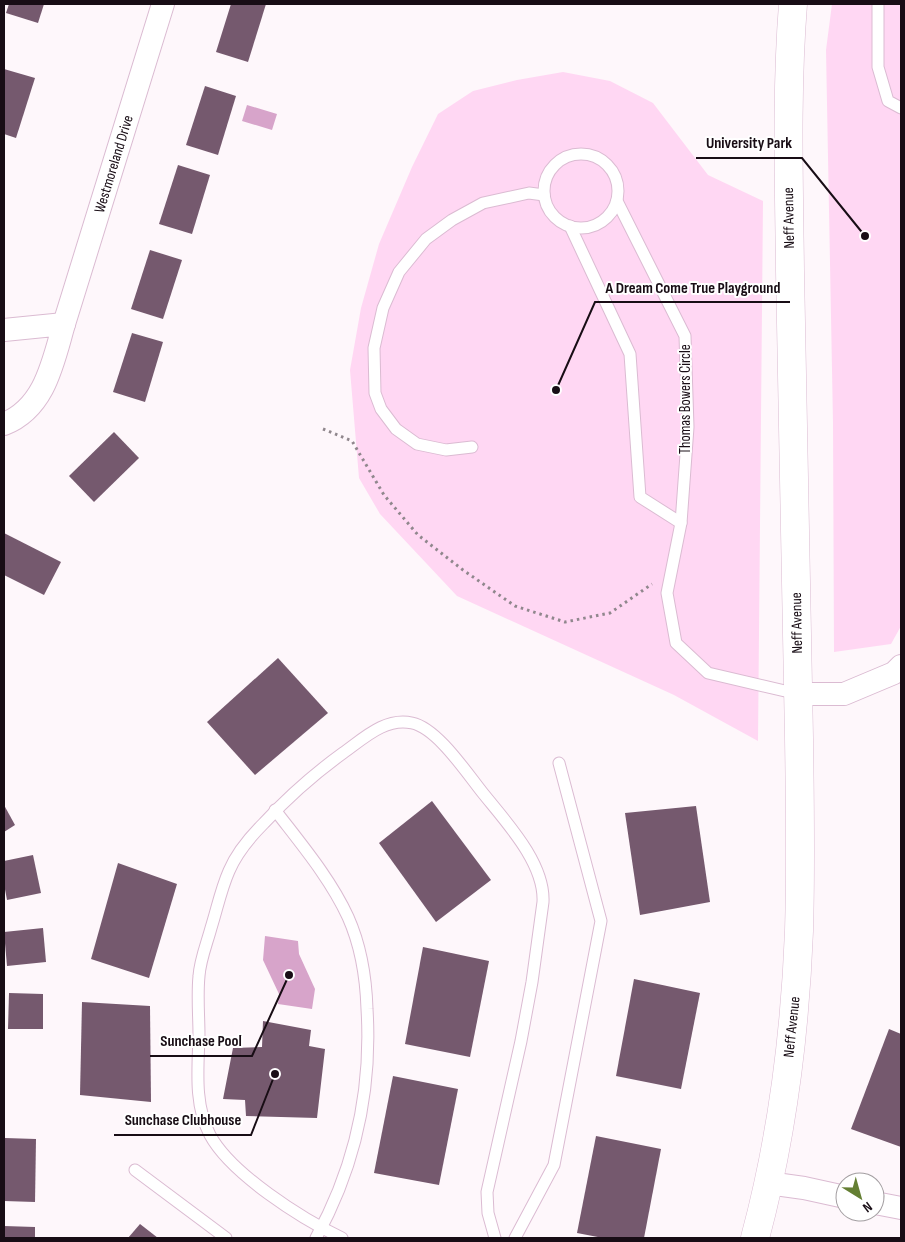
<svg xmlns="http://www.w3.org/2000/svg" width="905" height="1242" font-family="'Sofia Sans Condensed',sans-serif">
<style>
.green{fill:#ffd7f3}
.water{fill:#d7a4ca}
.building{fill:#75596e}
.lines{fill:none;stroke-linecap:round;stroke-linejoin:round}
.lane-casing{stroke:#dbbbd2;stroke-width:13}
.street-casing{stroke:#dbbbd2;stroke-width:24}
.secondary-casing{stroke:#dbbbd2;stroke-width:29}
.path{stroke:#90878d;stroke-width:3;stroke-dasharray:2.5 4;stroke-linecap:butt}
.lane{stroke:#fff;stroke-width:11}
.street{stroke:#fff;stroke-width:22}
.secondary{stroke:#fff;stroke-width:28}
.labels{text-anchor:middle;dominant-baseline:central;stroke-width:4;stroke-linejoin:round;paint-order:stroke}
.street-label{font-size:15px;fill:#180d15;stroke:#fff}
.leader{fill:none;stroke:#180d15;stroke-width:2}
.callout-dot{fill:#180d15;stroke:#fff;stroke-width:2}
.callout-label{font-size:16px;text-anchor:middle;font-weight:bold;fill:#180d15;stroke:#fff;stroke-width:4;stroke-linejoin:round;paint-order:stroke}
</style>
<rect width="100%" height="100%" fill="#fef7fb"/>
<g class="green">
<polygon points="832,4 901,4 901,626 891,644 834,652 833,423 826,50"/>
<polygon points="563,72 610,81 653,103 708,175 763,201 758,741 674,695 457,596 380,514 359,478 350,370 361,308 379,244 412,167 438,114 473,91 517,80"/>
</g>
<g class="water">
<polygon points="247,105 277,114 272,130 242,121"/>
<polygon points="265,936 298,941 299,954 315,989 312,1009 278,1004 279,994 263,960"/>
</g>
<g class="building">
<polygon points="9,4 44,4 38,23 6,13"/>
<polygon points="231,4 266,4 248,62 216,52"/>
<polygon points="4,69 35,78 16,138 4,134"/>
<polygon points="205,86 236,96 218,155 186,145"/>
<polygon points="178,165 210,175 192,234 159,224"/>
<polygon points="150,250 182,260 163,319 131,309"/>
<polygon points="132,333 163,342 145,402 113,392"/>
<polygon points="114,432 139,458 94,502 69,476"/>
<polygon points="4,533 61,562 44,595 4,575"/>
<polygon points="278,658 328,713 255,775 207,722"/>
<polygon points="432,801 491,880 436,922 379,843"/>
<polygon points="4,805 15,825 4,832"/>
<polygon points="696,806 710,902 640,915 625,813"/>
<polygon points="33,855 41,893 7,900 4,884 4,861"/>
<polygon points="118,863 177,884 149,978 91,959"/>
<polygon points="43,928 46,962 7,966 4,932"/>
<polygon points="423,947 489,961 470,1057 405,1044"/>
<polygon points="634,979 700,993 681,1089 616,1076"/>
<polygon points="9,993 43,994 43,1029 8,1029"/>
<polygon points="82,1002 150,1006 151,1102 80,1095"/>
<polygon points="263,1021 311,1030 309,1046 325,1049 317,1118 246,1116 245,1100 223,1099 233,1048 262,1047"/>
<polygon points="889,1029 901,1034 901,1147 851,1129"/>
<polygon points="393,1076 458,1089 439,1185 374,1173"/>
<polygon points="596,1136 661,1149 644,1238 603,1238 577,1233"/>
<polygon points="5,1138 36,1139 35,1202 4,1201"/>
<polygon points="140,1224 158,1238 128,1238"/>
<polygon points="4,1226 35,1227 35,1238 4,1238"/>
</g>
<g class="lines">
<g class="lane-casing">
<g id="lane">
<polyline points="878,4 878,67 888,101 901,108"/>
<circle cx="581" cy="191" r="37"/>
<polyline points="617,201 685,336 688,427 681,523 667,593 676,643 708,673 798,694"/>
<polyline points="570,226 630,354 640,497 681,523"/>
<polyline points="472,447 446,450 417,444 396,429 381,409 375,393 374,348 383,308 399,272 426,239 452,220 483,203 529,193 544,195"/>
<path d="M275,810C301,844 330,878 348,917C361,946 366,977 367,1009C372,1090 355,1167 316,1238"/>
<polyline points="135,1170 226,1238"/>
<path d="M342,1238C302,1219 231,1174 210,1135C194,1105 198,1069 199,1036C199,1016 197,996 199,976C200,960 207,943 211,928C217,909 221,889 229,871C237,852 250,837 264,823C288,797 314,774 343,753C363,739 385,717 412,723C437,728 466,772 482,792C506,822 545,863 543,902L532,982L521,1041L487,1192L488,1213L495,1238"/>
<polyline points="515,1238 554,1165 601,921 559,763"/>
</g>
</g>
<g class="street-casing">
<g id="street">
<polyline points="64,324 163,4"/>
<path d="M4,330L64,324C53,362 45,408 4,424"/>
<polyline points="798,694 844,694 894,673 901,666"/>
<polyline points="768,1183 804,1188 845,1197"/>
<polyline points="875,1203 901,1208"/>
</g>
</g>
<g class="secondary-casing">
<path id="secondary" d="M755,1238C782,1138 795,1034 799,931C801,866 800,802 799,738C797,582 792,427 790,271C789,182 786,93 793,4"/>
</g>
<polyline class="path" points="323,429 352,441 384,495 418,535 463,570 515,606 565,622 610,613 652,584"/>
<use href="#lane" class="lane"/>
<use href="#street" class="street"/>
<use href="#secondary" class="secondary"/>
</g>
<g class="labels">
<g class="street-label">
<text transform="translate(114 164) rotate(-73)">Westmoreland Drive</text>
<text transform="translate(789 218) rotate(-91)">Neff Avenue</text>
<text transform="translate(685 399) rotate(-90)">Thomas Bowers Circle</text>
<text transform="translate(797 623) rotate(-91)">Neff Avenue</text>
<text transform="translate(792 1027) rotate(-84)">Neff Avenue</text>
</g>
</g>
<path class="leader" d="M865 236L802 158H696M556 390L595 302H790M289 975L252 1056H150M275 1074L251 1135H114"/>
<g class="callout-dot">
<circle cx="865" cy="236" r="5"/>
<circle cx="556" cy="390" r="5"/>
<circle cx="289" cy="975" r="5"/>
<circle cx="275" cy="1074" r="5"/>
</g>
<g class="callout-label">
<text x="749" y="148">University Park</text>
<text x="693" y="293">A Dream Come True Playground</text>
<text x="201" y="1046">Sunchase Pool</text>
<text x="183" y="1125">Sunchase Clubhouse</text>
</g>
<rect width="905" height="1242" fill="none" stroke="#180d15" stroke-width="10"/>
<g transform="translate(860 1197) rotate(143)"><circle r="24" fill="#ffffff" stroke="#a39ea1"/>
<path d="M0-4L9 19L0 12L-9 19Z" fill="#647f33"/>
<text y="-8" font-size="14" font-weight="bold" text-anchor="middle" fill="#180d15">N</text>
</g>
</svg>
